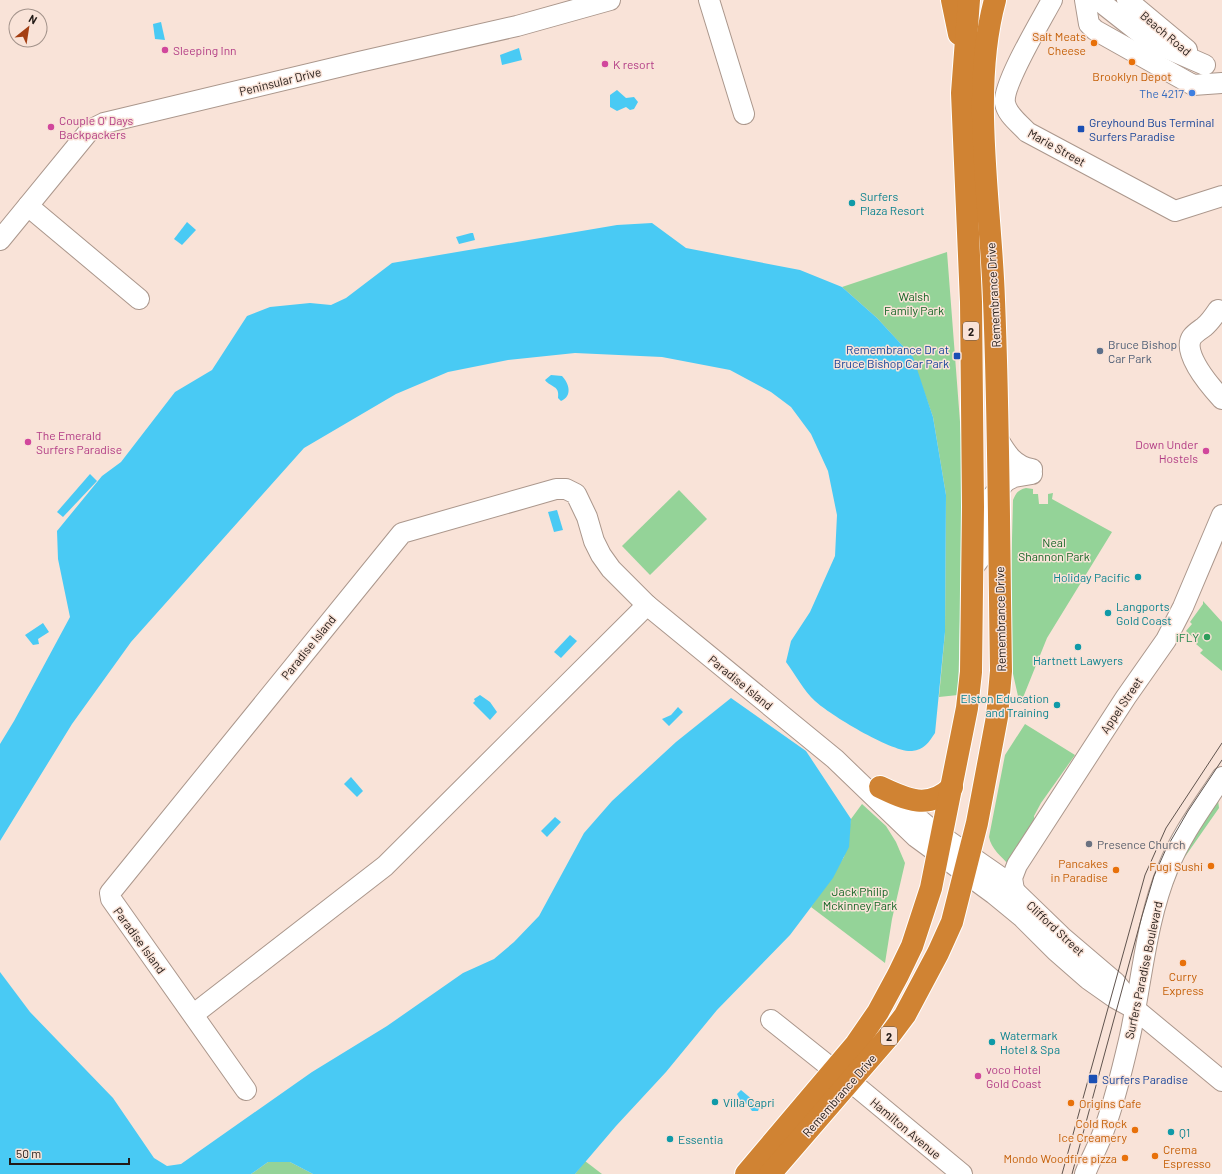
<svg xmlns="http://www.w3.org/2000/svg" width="1222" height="1174" font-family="Barlow,sans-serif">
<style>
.green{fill:#94d398}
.water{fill:#49caf4}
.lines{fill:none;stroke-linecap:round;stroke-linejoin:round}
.minor-casing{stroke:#ab978c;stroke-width:22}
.highway-casing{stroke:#fff;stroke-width:24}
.minor{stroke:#fff;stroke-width:20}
.highway{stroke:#d08333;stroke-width:22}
.tram{stroke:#60544e;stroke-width:1}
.food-dot{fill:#e8710a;stroke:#f9e3d8;stroke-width:1.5}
.hotel-dot{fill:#d1479c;stroke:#f9e3d8;stroke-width:1.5}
.shop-dot{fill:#3f7fe0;stroke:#f9e3d8;stroke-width:1.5}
.transit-dot{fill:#1a4fb4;stroke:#f9e3d8;stroke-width:1.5}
.culture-dot{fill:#0f9aa8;stroke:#f9e3d8;stroke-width:1.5}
.service-dot{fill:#5c6f8a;stroke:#f9e3d8;stroke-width:1.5}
.leisure-dot{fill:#2e9e5b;stroke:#f9e3d8;stroke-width:1.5}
.worship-dot{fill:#6b7280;stroke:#f9e3d8;stroke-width:1.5}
.labels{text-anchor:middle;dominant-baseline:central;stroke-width:3;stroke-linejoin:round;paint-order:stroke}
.shield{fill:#f9e3d8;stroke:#635751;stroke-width:1}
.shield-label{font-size:11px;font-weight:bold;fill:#231b17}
.street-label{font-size:12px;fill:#231b17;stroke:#f9e3d8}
.food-label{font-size:12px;fill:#c56008;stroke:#f9e3d8;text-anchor:end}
.hotel-label{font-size:12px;fill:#b23c85;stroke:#f9e3d8;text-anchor:start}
.shop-label{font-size:12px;fill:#366cbe;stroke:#f9e3d8;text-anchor:end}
.transit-label{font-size:12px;fill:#164399;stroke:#f9e3d8;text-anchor:start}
.culture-label{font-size:12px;fill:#0d838f;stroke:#f9e3d8;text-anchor:start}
.park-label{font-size:12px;fill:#136424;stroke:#f9e3d8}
.service-label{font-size:12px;fill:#4e5e75;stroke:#f9e3d8;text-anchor:start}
.leisure-label{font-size:12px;fill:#27864d;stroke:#f9e3d8;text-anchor:end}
.worship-label{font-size:12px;fill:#5b616d;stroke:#f9e3d8;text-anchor:start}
</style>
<rect width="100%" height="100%" fill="#f9e3d8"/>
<g class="green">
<polygon points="947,252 964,474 958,695 939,697 945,632 946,495 933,417 911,355 877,318 842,287"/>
<path d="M1026,488L1033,489V494H1038L1039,504H1048V494L1053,493L1052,499L1112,532L1047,638L1020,705L1009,656L1013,500C1016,493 1018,490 1026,488Z"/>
<polygon points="679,490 707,519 650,575 622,546"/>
<polygon points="1203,601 1222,622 1222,671 1200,653 1203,650 1196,644 1198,642 1186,631 1192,624 1190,622 1203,604"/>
<path d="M1025,724L1075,755L1041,803L1034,816L1035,824L1010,866C1002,857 991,849 989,837L1005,755Z"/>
<polygon points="1218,800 1219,808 1182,861 1169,895 1172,870"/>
<polygon points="862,804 886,826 896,842 905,863 892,919 885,963 811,907 844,857 851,819"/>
<polygon points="585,1161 602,1174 575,1174"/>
<polygon points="268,1162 290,1162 313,1174 251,1174"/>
</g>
<g class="water">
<polygon points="161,22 165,40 155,39 153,24"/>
<polygon points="519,48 522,60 502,65 500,55"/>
<polygon points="617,90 626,98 634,97 638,102 634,109 630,110 626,107 617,111 610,107 610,95"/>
<polygon points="187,222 196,230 182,245 174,239"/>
<path d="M652,223L686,248L800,270L842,287L877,318L913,357L933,417L946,495L945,632L935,733C929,742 924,750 912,751C893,753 830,715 815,701C804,691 795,674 786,662L791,641L810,612L835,556L837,515L828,471L811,434L791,407L771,392L730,370L662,357L575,353L508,360L448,372L396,394L304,448L131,642L72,724L0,841V744L14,721L70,617L58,559L57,531L102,476L121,462L175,392L212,370L247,316L270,307L310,303L331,305L346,298L392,263L617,225Z"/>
<polygon points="471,233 473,233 475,240 459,244 456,237"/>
<path d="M551,375L562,376C569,383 573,396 561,401L558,398C560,385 551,388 545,380Z"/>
<polygon points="90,474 97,481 63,517 57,512"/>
<polygon points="557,510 563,530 554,532 548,512"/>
<polygon points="43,623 49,632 38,639 39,644 33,645 25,635"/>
<polygon points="570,635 577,641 561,658 554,652"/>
<polygon points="480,695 490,702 497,712 490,720 473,703 475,701 474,699"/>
<polygon points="731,698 806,751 851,819 849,847 833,878 790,935 717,1010 666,1072 616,1126 575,1174 313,1174 290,1162 268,1162 251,1174 0,1174 0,972 30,1012 113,1098 154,1158 167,1166 181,1164 312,1072 387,1026 463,973 494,959 514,942 539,916 584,833 612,801 676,742"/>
<polygon points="678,707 683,712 669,726 662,719 671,715"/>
<polygon points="351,777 363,791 357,797 344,784"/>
<polygon points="555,817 561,822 547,837 541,831"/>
<polygon points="741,1090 760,1106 758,1111 752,1111 747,1104 741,1102 737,1094"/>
</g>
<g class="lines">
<g class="minor-casing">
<g id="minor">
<polyline points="709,0 744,114"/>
<path d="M1052,0C1042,19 1002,85 1005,103C1007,115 1019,123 1027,132L1175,211L1222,196"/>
<polyline points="1085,0 1089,24 1095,30 1193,85 1222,83"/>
<polyline points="1098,0 1150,41 1205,65"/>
<polyline points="1127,0 1187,50"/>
<polyline points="28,206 139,299"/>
<polyline points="0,240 90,130 104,123 359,62 517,26 610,0"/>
<path d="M1218,310C1214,316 1210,322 1204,327C1200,330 1195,333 1192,337C1181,353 1211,387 1222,399"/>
<path d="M998,439C1006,453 1014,466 1032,469"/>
<polyline points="972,569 985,552 983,509 990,499 1006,481 1014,477 1032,474"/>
<polyline points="889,794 927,826 999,876 1061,936 1115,982 1128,998"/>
<polyline points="1014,890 1012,878 1017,865 1126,697 1166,640 1183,607 1222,515"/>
<polyline points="194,1014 385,866 647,605"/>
<polyline points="771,1020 835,1071"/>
<polyline points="851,1082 962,1174"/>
<polyline points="246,1090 111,899 110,893 402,533 556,489 566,489 576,494 587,517 594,541 601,555 611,569 647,605 835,759 916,837 994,894 1022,917 1056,951 1088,979 1115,998 1135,1009 1222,1081"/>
<path d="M1085,1174C1091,1158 1100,1143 1105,1127C1116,1097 1123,1066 1130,1036C1142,980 1146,921 1168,868C1181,835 1203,806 1222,777"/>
</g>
</g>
<g class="highway-casing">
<g id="highway">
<polyline points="952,0 959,34"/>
<path d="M880,787C907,800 929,810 952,787"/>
<polyline points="746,1174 856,1044 878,1012 898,975 912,946 931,888 967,708 971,672 973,507 971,302 962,93 969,0"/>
<path d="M770,1174L890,1035L905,1015L938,953L952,922L977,823L997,717L1001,671C999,547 999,423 994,300C991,205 970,91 995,0"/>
</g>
</g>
<use href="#minor" class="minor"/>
<use href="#highway" class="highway"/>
<g class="tram">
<polyline points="1062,1174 1145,875 1166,828 1222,743"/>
<polyline points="1072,1174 1142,916 1154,876 1166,849 1188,811 1222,760"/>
</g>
</g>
<g class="food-dot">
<circle cx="1094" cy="43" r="4"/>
<circle cx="1132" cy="62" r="4"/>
<circle cx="1211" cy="866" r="4"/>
<circle cx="1116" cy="870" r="4"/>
<circle cx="1183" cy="963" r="4"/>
<circle cx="1071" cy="1103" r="4"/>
<circle cx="1135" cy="1130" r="4"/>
<circle cx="1155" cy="1156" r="4"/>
<circle cx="1125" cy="1158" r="4"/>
</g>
<g class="hotel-dot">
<circle cx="165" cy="50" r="4"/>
<circle cx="605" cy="64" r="4"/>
<circle cx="51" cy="127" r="4"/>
<circle cx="28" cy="442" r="4"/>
<circle cx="1206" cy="451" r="4"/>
<circle cx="978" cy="1076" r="4"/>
</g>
<circle class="shop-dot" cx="1192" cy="93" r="4"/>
<g class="transit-dot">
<rect x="1077" y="125" width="8" height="8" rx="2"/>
<rect x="953" y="352" width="8" height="8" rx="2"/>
<rect x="1088" y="1074" width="10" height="10" rx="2"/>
</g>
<g class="culture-dot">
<circle cx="852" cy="203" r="4"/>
<circle cx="1138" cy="577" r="4"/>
<circle cx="1108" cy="613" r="4"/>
<circle cx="1078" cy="647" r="4"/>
<circle cx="1057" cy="705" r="4"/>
<circle cx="992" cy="1042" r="4"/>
<circle cx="715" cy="1102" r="4"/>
<circle cx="1171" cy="1132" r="4"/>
<circle cx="670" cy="1139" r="4"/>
</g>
<circle class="service-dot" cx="1100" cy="351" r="4"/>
<circle class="leisure-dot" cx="1207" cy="637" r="4"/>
<circle class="worship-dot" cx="1089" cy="844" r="4"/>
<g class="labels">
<g class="shield">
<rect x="963" y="322" width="16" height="18" rx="3"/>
<rect x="881" y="1027" width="16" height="18" rx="3"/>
</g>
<g class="shield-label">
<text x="971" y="331">2</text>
<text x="889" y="1036">2</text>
</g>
<g class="street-label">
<text transform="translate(1166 33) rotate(40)">Beach Road</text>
<text transform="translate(280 81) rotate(-14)">Peninsular Drive</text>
<text transform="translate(1057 147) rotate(29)">Marie Street</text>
<text transform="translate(993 295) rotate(-93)">Remembrance Drive</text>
<text transform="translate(1000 619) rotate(-91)">Remembrance Drive</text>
<text transform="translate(308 647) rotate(-51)">Paradise Island</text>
<text transform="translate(741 682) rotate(39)">Paradise Island</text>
<text transform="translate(1121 705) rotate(-56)">Appel Street</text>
<text transform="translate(1056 928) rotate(43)">Clifford Street</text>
<text transform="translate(140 940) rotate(54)">Paradise Island</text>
<text transform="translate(1143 970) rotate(-78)">Surfers Paradise Boulevard</text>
<text transform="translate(839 1095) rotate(-49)">Remembrance Drive</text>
<text transform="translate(906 1128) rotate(40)">Hamilton Avenue</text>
</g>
<g class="food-label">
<text x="1086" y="36">Salt Meats<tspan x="1086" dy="14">Cheese</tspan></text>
<text x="1132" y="76" text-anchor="middle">Brooklyn Depot</text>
<text x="1108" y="863">Pancakes<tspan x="1108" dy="14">in Paradise</tspan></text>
<text x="1203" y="866">Fugi Sushi</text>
<text x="1183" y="976" text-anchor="middle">Curry<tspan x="1183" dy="14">Express</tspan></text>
<text x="1079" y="1103" text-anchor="start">Origins Cafe</text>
<text x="1127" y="1123">Cold Rock<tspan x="1127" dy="14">Ice Creamery</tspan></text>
<text x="1163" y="1149" text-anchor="start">Crema<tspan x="1163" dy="14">Espresso</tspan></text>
<text x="1117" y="1158">Mondo Woodfire pizza</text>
</g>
<g class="hotel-label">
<text x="173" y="50">Sleeping Inn</text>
<text x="613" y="64">K resort</text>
<text x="59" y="120">Couple O' Days<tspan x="59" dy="14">Backpackers</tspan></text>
<text x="36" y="435">The Emerald<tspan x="36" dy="14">Surfers Paradise</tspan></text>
<text x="1198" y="444" text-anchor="end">Down Under<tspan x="1198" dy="14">Hostels</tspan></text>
<text x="986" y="1069">voco Hotel<tspan x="986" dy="14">Gold Coast</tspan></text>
</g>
<g class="shop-label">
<text x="1184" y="93">The 4217</text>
</g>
<g class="transit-label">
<text x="1089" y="122">Greyhound Bus Terminal<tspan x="1089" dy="14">Surfers Paradise</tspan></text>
<text x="949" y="349" text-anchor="end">Remembrance Dr at<tspan x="949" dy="14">Bruce Bishop Car Park</tspan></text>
<text x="1102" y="1079">Surfers Paradise</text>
</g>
<g class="culture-label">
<text x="860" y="196">Surfers<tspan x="860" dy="14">Plaza Resort</tspan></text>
<text x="1130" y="577" text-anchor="end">Holiday Pacific</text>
<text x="1116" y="606">Langports<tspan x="1116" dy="14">Gold Coast</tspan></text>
<text x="1078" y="660" text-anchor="middle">Hartnett Lawyers</text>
<text x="1049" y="698" text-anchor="end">Elston Education<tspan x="1049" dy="14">and Training</tspan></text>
<text x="1000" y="1035">Watermark<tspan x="1000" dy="14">Hotel &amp; Spa</tspan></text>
<text x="723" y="1102">Villa Capri</text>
<text x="1179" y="1132">Q1</text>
<text x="678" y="1139">Essentia</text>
</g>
<g class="park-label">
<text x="914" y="296">Walsh<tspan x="914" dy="14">Family Park</tspan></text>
<text x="1054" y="542">Neal<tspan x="1054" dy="14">Shannon Park</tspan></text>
<text x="860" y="891">Jack Philip<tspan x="860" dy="14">Mckinney Park</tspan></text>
</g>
<g class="service-label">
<text x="1108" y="344">Bruce Bishop<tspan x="1108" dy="14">Car Park</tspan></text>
</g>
<g class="leisure-label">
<text x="1199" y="637">iFLY</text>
</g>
<g class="worship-label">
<text x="1097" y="844">Presence Church</text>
</g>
</g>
<g transform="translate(28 28) rotate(30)"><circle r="19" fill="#f9e3d8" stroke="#a3938b"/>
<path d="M0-3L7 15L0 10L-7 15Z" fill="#a43f13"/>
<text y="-6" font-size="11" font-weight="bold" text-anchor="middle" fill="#231b17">N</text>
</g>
<path d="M10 1158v6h119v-6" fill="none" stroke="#231b17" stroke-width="2"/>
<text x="16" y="1158" font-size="12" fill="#231b17" stroke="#f9e3d8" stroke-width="3" paint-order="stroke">50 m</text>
</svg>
